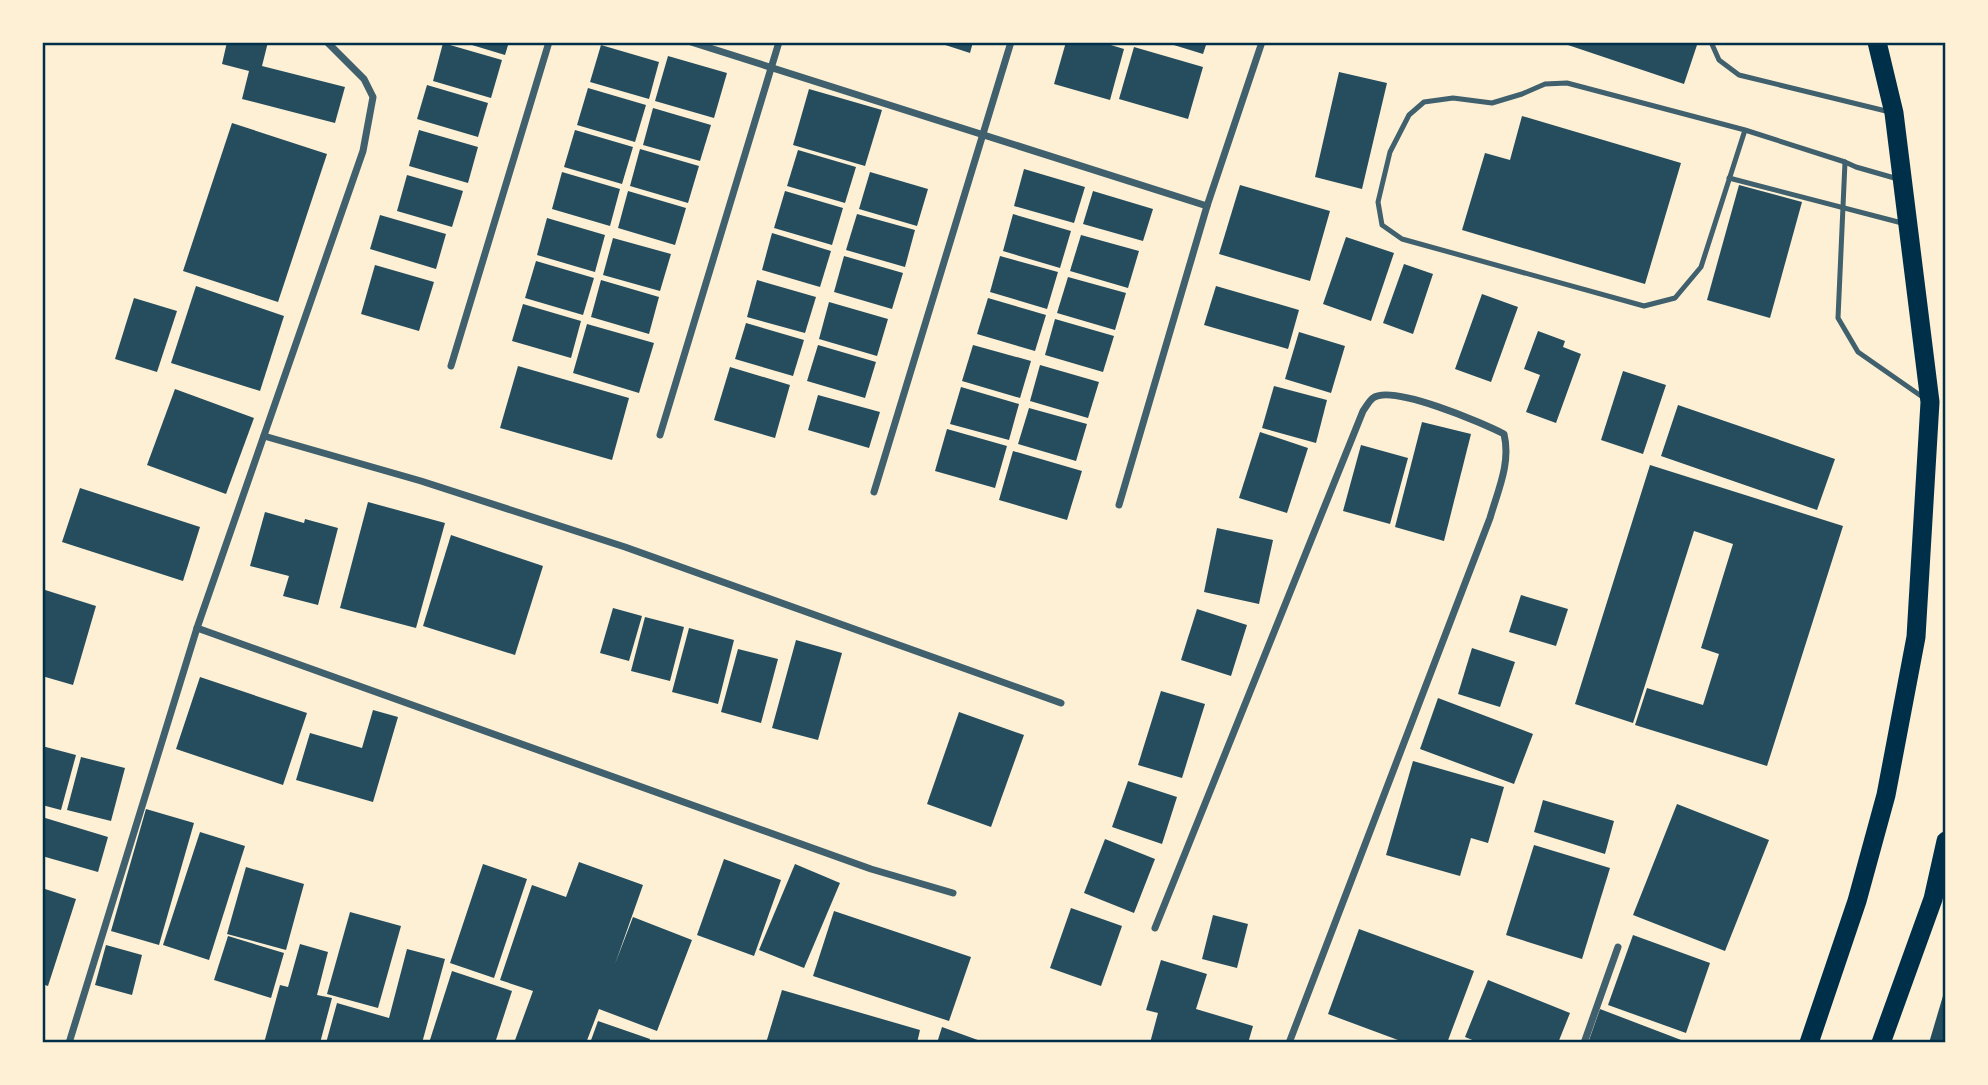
<svg xmlns="http://www.w3.org/2000/svg" width="1988" height="1085" font-family="Bitter,serif">
<style>
.building{fill:#264d5e}
.lines{fill:none;stroke-linecap:round;stroke-linejoin:round}
.service{stroke:#3f606c;stroke-width:5}
.minor{stroke:#3f606c;stroke-width:7}
.trunk{stroke:#003049;stroke-width:19}
.neatline{fill:none;stroke:#003049;stroke-width:2.5}
</style>
<rect width="100%" height="100%" fill="#fdf0d5"/>
<g class="building">
<polygon points="227,42 268,42 262,66 345,87 335,123 242,99 249,71 222,64"/>
<polygon points="462,42 509,42 505,55"/>
<polygon points="936,42 973,42 970,53"/>
<polygon points="1066,42 1101,42 1124,49 1110,100 1054,84"/>
<polygon points="1164,42 1207,42 1203,54"/>
<polygon points="1559,42 1698,42 1684,84"/>
<polygon points="443,43 502,60 491,98 433,81"/>
<polygon points="601,45 659,62 649,99 590,82"/>
<polygon points="1134,47 1203,67 1188,119 1119,99"/>
<polygon points="668,56 727,73 714,118 655,101"/>
<polygon points="1339,72 1387,83 1362,189 1315,177"/>
<polygon points="427,85 488,103 478,137 417,119"/>
<polygon points="588,88 646,105 635,142 577,125"/>
<polygon points="809,89 882,110 865,166 793,145"/>
<polygon points="653,108 711,125 700,161 643,145"/>
<polygon points="1522,116 1681,163 1645,284 1462,230 1485,153 1510,160"/>
<polygon points="232,123 327,154 278,302 183,271"/>
<polygon points="419,130 478,147 468,183 409,166"/>
<polygon points="575,130 633,147 622,184 564,167"/>
<polygon points="640,149 699,166 688,203 630,186"/>
<polygon points="798,150 856,167 845,203 787,186"/>
<polygon points="1024,169 1085,187 1074,223 1014,206"/>
<polygon points="562,172 620,189 610,226 552,209"/>
<polygon points="870,172 928,189 917,226 859,209"/>
<polygon points="407,175 463,191 452,227 397,211"/>
<polygon points="1240,185 1330,211 1310,281 1219,254"/>
<polygon points="1739,185 1802,202 1770,318 1707,300"/>
<polygon points="628,191 686,208 675,245 618,228"/>
<polygon points="785,191 843,208 832,245 774,228"/>
<polygon points="1093,191 1153,209 1143,241 1083,224"/>
<polygon points="857,214 915,230 905,267 846,250"/>
<polygon points="1013,214 1071,231 1060,268 1003,251"/>
<polygon points="380,215 446,234 436,269 370,249"/>
<polygon points="547,218 605,235 595,272 537,255"/>
<polygon points="772,233 831,251 820,287 762,270"/>
<polygon points="1081,235 1139,251 1128,288 1070,271"/>
<polygon points="1346,237 1394,253 1371,321 1323,304"/>
<polygon points="613,238 671,254 660,291 603,275"/>
<polygon points="844,256 903,273 892,309 834,292"/>
<polygon points="1000,256 1058,272 1047,309 990,292"/>
<polygon points="536,261 594,278 583,315 525,298"/>
<polygon points="1404,264 1433,274 1413,334 1383,323"/>
<polygon points="375,265 434,282 419,331 361,314"/>
<polygon points="1068,277 1126,293 1115,330 1057,313"/>
<polygon points="601,280 659,297 649,334 591,317"/>
<polygon points="757,280 816,297 805,333 747,317"/>
<polygon points="196,286 284,316 260,391 171,363"/>
<polygon points="1216,286 1299,310 1288,349 1204,325"/>
<polygon points="1482,294 1518,307 1491,382 1455,369"/>
<polygon points="134,298 177,311 157,372 115,359"/>
<polygon points="988,298 1046,315 1035,351 977,334"/>
<polygon points="829,302 888,319 877,356 819,339"/>
<polygon points="523,304 581,321 571,358 512,341"/>
<polygon points="1055,319 1114,336 1103,372 1045,355"/>
<polygon points="746,323 804,340 793,376 735,359"/>
<polygon points="587,324 654,343 639,393 573,373"/>
<polygon points="1538,331 1565,341 1563,347 1581,354 1556,423 1526,412 1540,375 1524,369"/>
<polygon points="1299,332 1345,346 1331,393 1285,379"/>
<polygon points="818,345 876,362 865,398 807,381"/>
<polygon points="973,345 1031,361 1020,398 962,381"/>
<polygon points="1040,365 1099,382 1088,418 1030,401"/>
<polygon points="518,366 629,398 612,460 500,428"/>
<polygon points="730,367 790,385 775,438 714,420"/>
<polygon points="1623,371 1666,385 1643,454 1601,440"/>
<polygon points="1274,386 1327,400 1316,443 1262,428"/>
<polygon points="961,387 1019,404 1009,440 950,424"/>
<polygon points="175,389 254,418 226,494 147,465"/>
<polygon points="818,395 880,412 869,448 808,430"/>
<polygon points="1678,405 1835,459 1817,510 1661,456"/>
<polygon points="1029,408 1087,424 1076,461 1018,444"/>
<polygon points="1422,422 1471,434 1444,541 1395,527"/>
<polygon points="947,429 1007,446 995,488 935,471"/>
<polygon points="1260,432 1308,448 1287,513 1239,498"/>
<polygon points="1361,445 1408,458 1390,524 1343,511"/>
<polygon points="1013,451 1082,471 1067,520 999,500"/>
<polygon points="1650,465 1843,526 1767,766 1635,725 1647,688 1703,705 1719,654 1701,648 1733,544 1694,531 1633,723 1575,704"/>
<polygon points="80,488 200,527 183,581 62,542"/>
<polygon points="368,502 445,523 416,628 340,608"/>
<polygon points="265,512 304,523 305,519 338,528 318,605 283,596 289,576 250,566"/>
<polygon points="1217,528 1273,540 1259,604 1204,592"/>
<polygon points="451,535 543,566 515,655 423,626"/>
<polygon points="42,589 96,606 73,685 42,676"/>
<polygon points="1521,595 1568,609 1556,646 1509,632"/>
<polygon points="613,608 642,616 629,661 600,653"/>
<polygon points="1197,609 1247,625 1231,676 1181,660"/>
<polygon points="645,617 684,627 670,681 631,671"/>
<polygon points="689,628 734,640 718,704 672,692"/>
<polygon points="796,640 842,653 818,740 772,728"/>
<polygon points="1472,648 1515,662 1500,707 1458,694"/>
<polygon points="738,649 778,659 761,723 721,712"/>
<polygon points="200,677 307,713 283,785 176,749"/>
<polygon points="1161,691 1205,704 1182,778 1138,765"/>
<polygon points="1438,698 1533,734 1514,784 1420,749"/>
<polygon points="373,710 398,717 373,802 296,780 310,733 362,748"/>
<polygon points="959,712 1024,735 991,827 927,804"/>
<polygon points="42,746 76,755 61,810 42,805"/>
<polygon points="81,757 125,768 111,821 67,810"/>
<polygon points="1413,761 1504,787 1488,843 1471,838 1460,876 1386,855"/>
<polygon points="1128,781 1177,797 1162,844 1112,827"/>
<polygon points="1543,800 1614,821 1605,854 1534,832"/>
<polygon points="1677,804 1769,840 1725,951 1633,915"/>
<polygon points="146,809 194,823 159,945 111,931"/>
<polygon points="42,817 108,837 98,872 42,856"/>
<polygon points="200,832 245,846 209,960 163,945"/>
<polygon points="1105,839 1155,859 1134,913 1084,893"/>
<polygon points="1534,845 1610,868 1582,959 1506,935"/>
<polygon points="724,859 781,880 754,956 697,935"/>
<polygon points="579,862 643,885 615,964 633,917 692,940 657,1031 599,1009 586,1043 514,1043 533,991 500,980 532,885 566,897"/>
<polygon points="483,864 527,879 494,978 450,963"/>
<polygon points="795,864 840,883 804,968 759,950"/>
<polygon points="246,867 304,884 286,950 227,934"/>
<polygon points="42,888 76,899 48,986 42,984"/>
<polygon points="1071,908 1122,926 1101,986 1050,968"/>
<polygon points="834,911 971,957 949,1021 813,976"/>
<polygon points="350,912 401,926 378,1008 327,994"/>
<polygon points="1213,915 1248,924 1237,968 1202,959"/>
<polygon points="1359,929 1474,971 1447,1043 1406,1043 1328,1014"/>
<polygon points="1633,935 1710,963 1686,1033 1608,1005"/>
<polygon points="228,936 284,953 271,998 214,980"/>
<polygon points="300,944 328,952 317,995 332,998 320,1043 264,1043 280,985 288,987"/>
<polygon points="106,945 142,955 132,995 95,985"/>
<polygon points="407,949 445,959 422,1043 326,1043 337,1003 389,1018"/>
<polygon points="1161,960 1207,974 1196,1009 1253,1026 1248,1043 1150,1043 1158,1013 1146,1010"/>
<polygon points="452,971 512,991 495,1043 429,1043"/>
<polygon points="1488,980 1570,1013 1558,1043 1480,1043 1465,1037"/>
<polygon points="1945,989 1946,1043 1929,1043"/>
<polygon points="782,990 920,1030 917,1043 766,1043"/>
<polygon points="1600,1009 1689,1043 1588,1043"/>
<polygon points="598,1021 650,1039 649,1043 590,1043"/>
<polygon points="942,1027 986,1043 937,1043"/>
</g>
<g class="lines">
<g class="service">
<polyline points="1711,42 1719,60 1739,75 1890,112"/>
<polyline points="1745,130 1701,267 1675,298 1644,306 1402,239 1382,225 1378,202 1390,152 1409,115 1424,102 1453,98 1492,103 1522,94 1545,84 1567,83 1745,130 1845,162 1856,167 1898,179"/>
<polyline points="1845,162 1838,318 1858,352 1924,398"/>
<polyline points="1729,178 1902,223"/>
</g>
<g class="minor">
<polyline points="691,42 1207,206"/>
<polyline points="451,366 549,42"/>
<polyline points="660,435 779,42"/>
<polyline points="264,436 421,481 625,547 1061,703"/>
<polyline points="874,492 1011,42"/>
<polyline points="1119,505 1207,206 1262,42"/>
<polyline points="197,628 871,869 953,893"/>
<path d="M1155,928L1363,411C1366,407 1369,401 1373,398C1392,384 1483,423 1504,434C1511,463 1498,490 1490,518L1289,1043"/>
<polyline points="69,1043 197,628 363,151 373,97 364,79 327,42"/>
<polyline points="1584,1043 1618,947"/>
</g>
<g class="trunk">
<polyline points="1809,1043 1857,901 1886,795 1916,637 1930,402 1894,113 1877,42"/>
<polyline points="1881,1043 1933,899 1946,841"/>
</g>
</g>
<rect width="1988" height="1085" fill="none" stroke="#fdf0d5" stroke-width="88"/>
<rect x="44" y="44" width="1900" height="997" class="neatline"/>
</svg>
